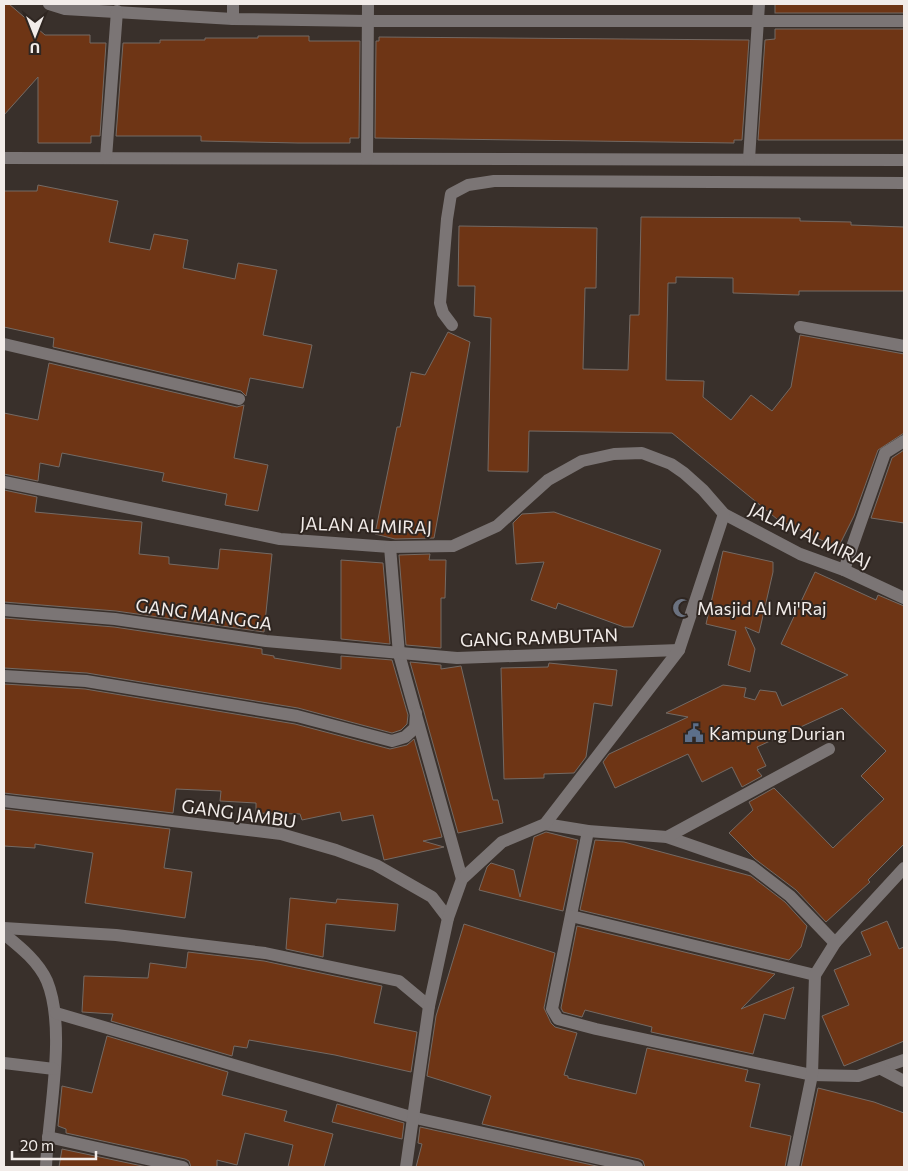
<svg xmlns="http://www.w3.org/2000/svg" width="908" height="1171" font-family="Commissioner,sans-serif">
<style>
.building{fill:#6e3515;stroke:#746a64}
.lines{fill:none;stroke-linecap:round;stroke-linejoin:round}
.minor{stroke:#7b7575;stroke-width:12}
.labels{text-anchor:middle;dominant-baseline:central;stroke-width:4;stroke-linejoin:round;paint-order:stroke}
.street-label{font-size:18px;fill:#f2ece9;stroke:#2f2621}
.poi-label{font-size:18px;fill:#f2ece9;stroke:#2f2621;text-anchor:start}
</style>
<rect width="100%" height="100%" fill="#39302b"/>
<g class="building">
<polygon points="4,4 9,4 45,35 90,35 90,43 106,43 100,136 91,136 91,143 38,143 38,77 4,115"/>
<rect x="775" y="4" width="129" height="9"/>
<polygon points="775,29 904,29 904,140 758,140 765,40 775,39"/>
<polygon points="258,36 309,36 309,41 360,41 359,138 350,138 350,143 298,143 201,141 201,136 116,136 123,43 160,43 160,40 205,40 205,38 258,38"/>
<polygon points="379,37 749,40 742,140 734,140 734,143 375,138 376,41 379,41"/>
<polygon points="38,185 118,201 109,242 150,250 154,234 188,240 183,268 235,279 238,263 277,270 263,335 312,345 303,388 250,378 246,396 241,391 53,347 54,338 4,327 4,191 37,191"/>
<polygon points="641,217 800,218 800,221 851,222 851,225 904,227 904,291 799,291 799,295 733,293 733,278 676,277 676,283 668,283 666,380 704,381 703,397 731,420 751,395 772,411 791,387 800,335 904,354 904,433 878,450 854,516 838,548 777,519 672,433 529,431 528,472 488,471 491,318 474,316 475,286 458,286 459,226 597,228 596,288 585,288 583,369 628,370 630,315 639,315"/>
<polygon points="448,332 470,342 434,538 395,539 375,534 397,427 400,427 411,372 425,375"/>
<polygon points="49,363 237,407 244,405 234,458 268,465 258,511 225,505 227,494 162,481 164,473 62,453 59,467 40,463 38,481 4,474 4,413 38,420"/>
<polygon points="904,450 904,523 871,518 892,458"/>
<polygon points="4,490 37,497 35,512 142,522 139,554 169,557 169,564 218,569 220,549 272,554 264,632 116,611 4,602"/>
<polygon points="554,512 661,550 633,627 624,627 558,603 556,609 531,600 544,562 516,564 513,523 522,514"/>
<polygon points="723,551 773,562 773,572 759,633 745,627 755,649 750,672 728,665 736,631 706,624"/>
<polygon points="430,554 429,560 446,560 445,598 441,598 441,648 406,645 399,555"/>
<polygon points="341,560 383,563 390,644 341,639"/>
<polygon points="815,572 876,600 878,595 904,606 904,844 868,880 870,882 826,922 796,890 755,859 729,833 753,810 749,802 774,788 833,848 884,799 861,776 886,751 842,708 757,747 766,766 757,770 762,776 742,787 732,767 702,782 688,754 615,788 603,762 609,754 688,717 666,713 723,685 746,688 744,697 755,700 760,690 776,692 782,706 848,675 781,644"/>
<polygon points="4,618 114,627 262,649 262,654 274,656 274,658 341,669 341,656 392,660 408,715 407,724 401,730 392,733 298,708 87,673 4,668"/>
<polygon points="410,662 441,665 441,669 461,666 493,800 498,800 503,823 458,833"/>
<polygon points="549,663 617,670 612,706 594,703 586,757 574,773 544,774 544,778 504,779 501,668 548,667"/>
<polygon points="4,684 85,689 295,724 390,749 407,745 414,739 442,837 423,841 444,847 384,860 373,815 342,821 340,812 302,820 300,814 256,813 256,803 220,801 221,791 176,789 173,813 4,793"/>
<polygon points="4,809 170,829 164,868 192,872 185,918 85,903 93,853 35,844 35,848 4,846"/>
<polygon points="546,832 578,840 563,911 479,890 487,867 491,863 514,870 520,897 534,837"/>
<polygon points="595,840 624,842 751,876 785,902 807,926 801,947 789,960 580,910"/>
<polygon points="290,898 336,903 337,899 398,904 395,931 326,924 323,957 286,949"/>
<polygon points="887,921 899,949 904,947 904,1041 844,1066 822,1016 849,1005 834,970 871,955 861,932"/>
<polygon points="464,924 555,953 544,1008 551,1023 555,1027 577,1033 564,1075 568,1076 568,1078 636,1094 647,1048 748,1070 745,1081 760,1084 750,1127 791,1136 785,1167 645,1167 643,1161 639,1159 482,1124 491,1096 427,1076 436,1016"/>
<polygon points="577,926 775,974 741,1009 794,987 785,1019 764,1014 753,1054 651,1032 652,1027 585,1010 582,1017 563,1012 561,1008"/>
<polygon points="188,952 264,961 382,986 374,1023 417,1032 411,1072 335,1055 249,1040 247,1048 234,1046 232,1056 111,1021 113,1014 82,1012 84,976 148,978 150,963 186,968"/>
<polygon points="107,1036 228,1072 222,1095 287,1111 284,1121 333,1134 324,1167 288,1167 293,1145 245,1133 237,1165 217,1160 217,1167 191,1167 189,1161 185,1159 66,1133 66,1129 58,1126 62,1086 92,1093"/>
<polygon points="818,1088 874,1102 904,1113 904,1167 801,1167"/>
<polygon points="337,1104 404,1123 402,1139 332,1122"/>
<polygon points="420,1127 601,1167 416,1167 422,1144 418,1143"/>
<polygon points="62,1149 147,1167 59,1167"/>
</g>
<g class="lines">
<g class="minor">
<polyline points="49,4 65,9 233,19 367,21 904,21"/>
<polyline points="233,19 233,4"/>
<polyline points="4,158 904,160"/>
<polyline points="106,158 117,11"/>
<polyline points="367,158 368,4"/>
<polyline points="749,159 759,4"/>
<polyline points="452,325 443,313 440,303 447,219 451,194 468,185 494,181 904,183"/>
<polyline points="800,327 904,346"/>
<polyline points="4,344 239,399"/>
<polyline points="4,482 280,539 390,547 453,546 497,526 548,480 582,461 614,454 642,453 671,464 684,473 703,490 724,514 800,554 844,570 904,598"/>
<polyline points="390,547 399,654 462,879"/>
<polyline points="844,570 885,453 904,441"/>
<polyline points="4,610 115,619 266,641 457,658 679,650"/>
<polyline points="4,676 86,681 297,716 392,741 405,737 415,728 416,713"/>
<polyline points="4,801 281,834 336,850 376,865 432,897 448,918"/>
<polyline points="545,824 588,831 667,837 751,866 790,896 835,943"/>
<polyline points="588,831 552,1009 558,1019 596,1029 812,1075 858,1076 904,1060"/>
<polyline points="667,837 829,749"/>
<polyline points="571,916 815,975"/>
<polyline points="4,928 116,935 265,953 399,981 429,1006"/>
<path d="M4,934C20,947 38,961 47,981C67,1030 48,1114 46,1167"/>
<polyline points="56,1013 411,1117 637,1167"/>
<polyline points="4,1063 54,1069"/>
<polyline points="881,1069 904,1081"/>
<polyline points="48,1137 183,1167"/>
<polyline points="406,1167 429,1006 448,918 462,879 502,842 545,824 679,650 724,514"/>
<polyline points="793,1167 812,1075 815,975 835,943 904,868"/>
</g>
</g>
<defs>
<g id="mosque-bare" transform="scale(1.5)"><path d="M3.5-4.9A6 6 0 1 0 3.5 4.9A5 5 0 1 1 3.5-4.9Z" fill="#6b7280" stroke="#2f2621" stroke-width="2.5" paint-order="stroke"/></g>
<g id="civic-bare" transform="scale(1.5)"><path d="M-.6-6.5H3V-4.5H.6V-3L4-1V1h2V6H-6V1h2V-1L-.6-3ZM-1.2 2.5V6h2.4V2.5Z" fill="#5c6f8a" stroke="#2f2621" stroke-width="2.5" paint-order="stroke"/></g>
</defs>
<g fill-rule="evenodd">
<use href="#mosque-bare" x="682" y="608"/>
<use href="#civic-bare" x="694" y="733"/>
</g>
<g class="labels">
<g class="street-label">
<text transform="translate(366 525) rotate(2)">JALAN ALMIRAJ</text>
<text transform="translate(810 535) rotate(25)">JALAN ALMIRAJ</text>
<text transform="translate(204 614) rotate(8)">GANG MANGGA</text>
<text transform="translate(539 637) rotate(-2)">GANG RAMBUTAN</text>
<text transform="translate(239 813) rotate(8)">GANG JAMBU</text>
</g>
<g class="poi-label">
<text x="697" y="608">Masjid Al Mi'Raj</text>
<text x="709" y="733">Kampung Durian</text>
</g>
</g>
<rect width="908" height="1171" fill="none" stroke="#f2ece9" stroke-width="10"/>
<g transform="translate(35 35) rotate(180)" stroke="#2f2621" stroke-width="4" paint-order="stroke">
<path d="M0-4L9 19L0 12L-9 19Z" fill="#f2ece9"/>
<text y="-8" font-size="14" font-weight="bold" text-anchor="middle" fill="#f2ece9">U</text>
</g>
<path d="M12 1151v8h84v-8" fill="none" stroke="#f2ece9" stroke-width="2.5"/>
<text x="20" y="1151" font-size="15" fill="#f2ece9" stroke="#2f2621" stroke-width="4" paint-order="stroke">20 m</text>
</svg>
